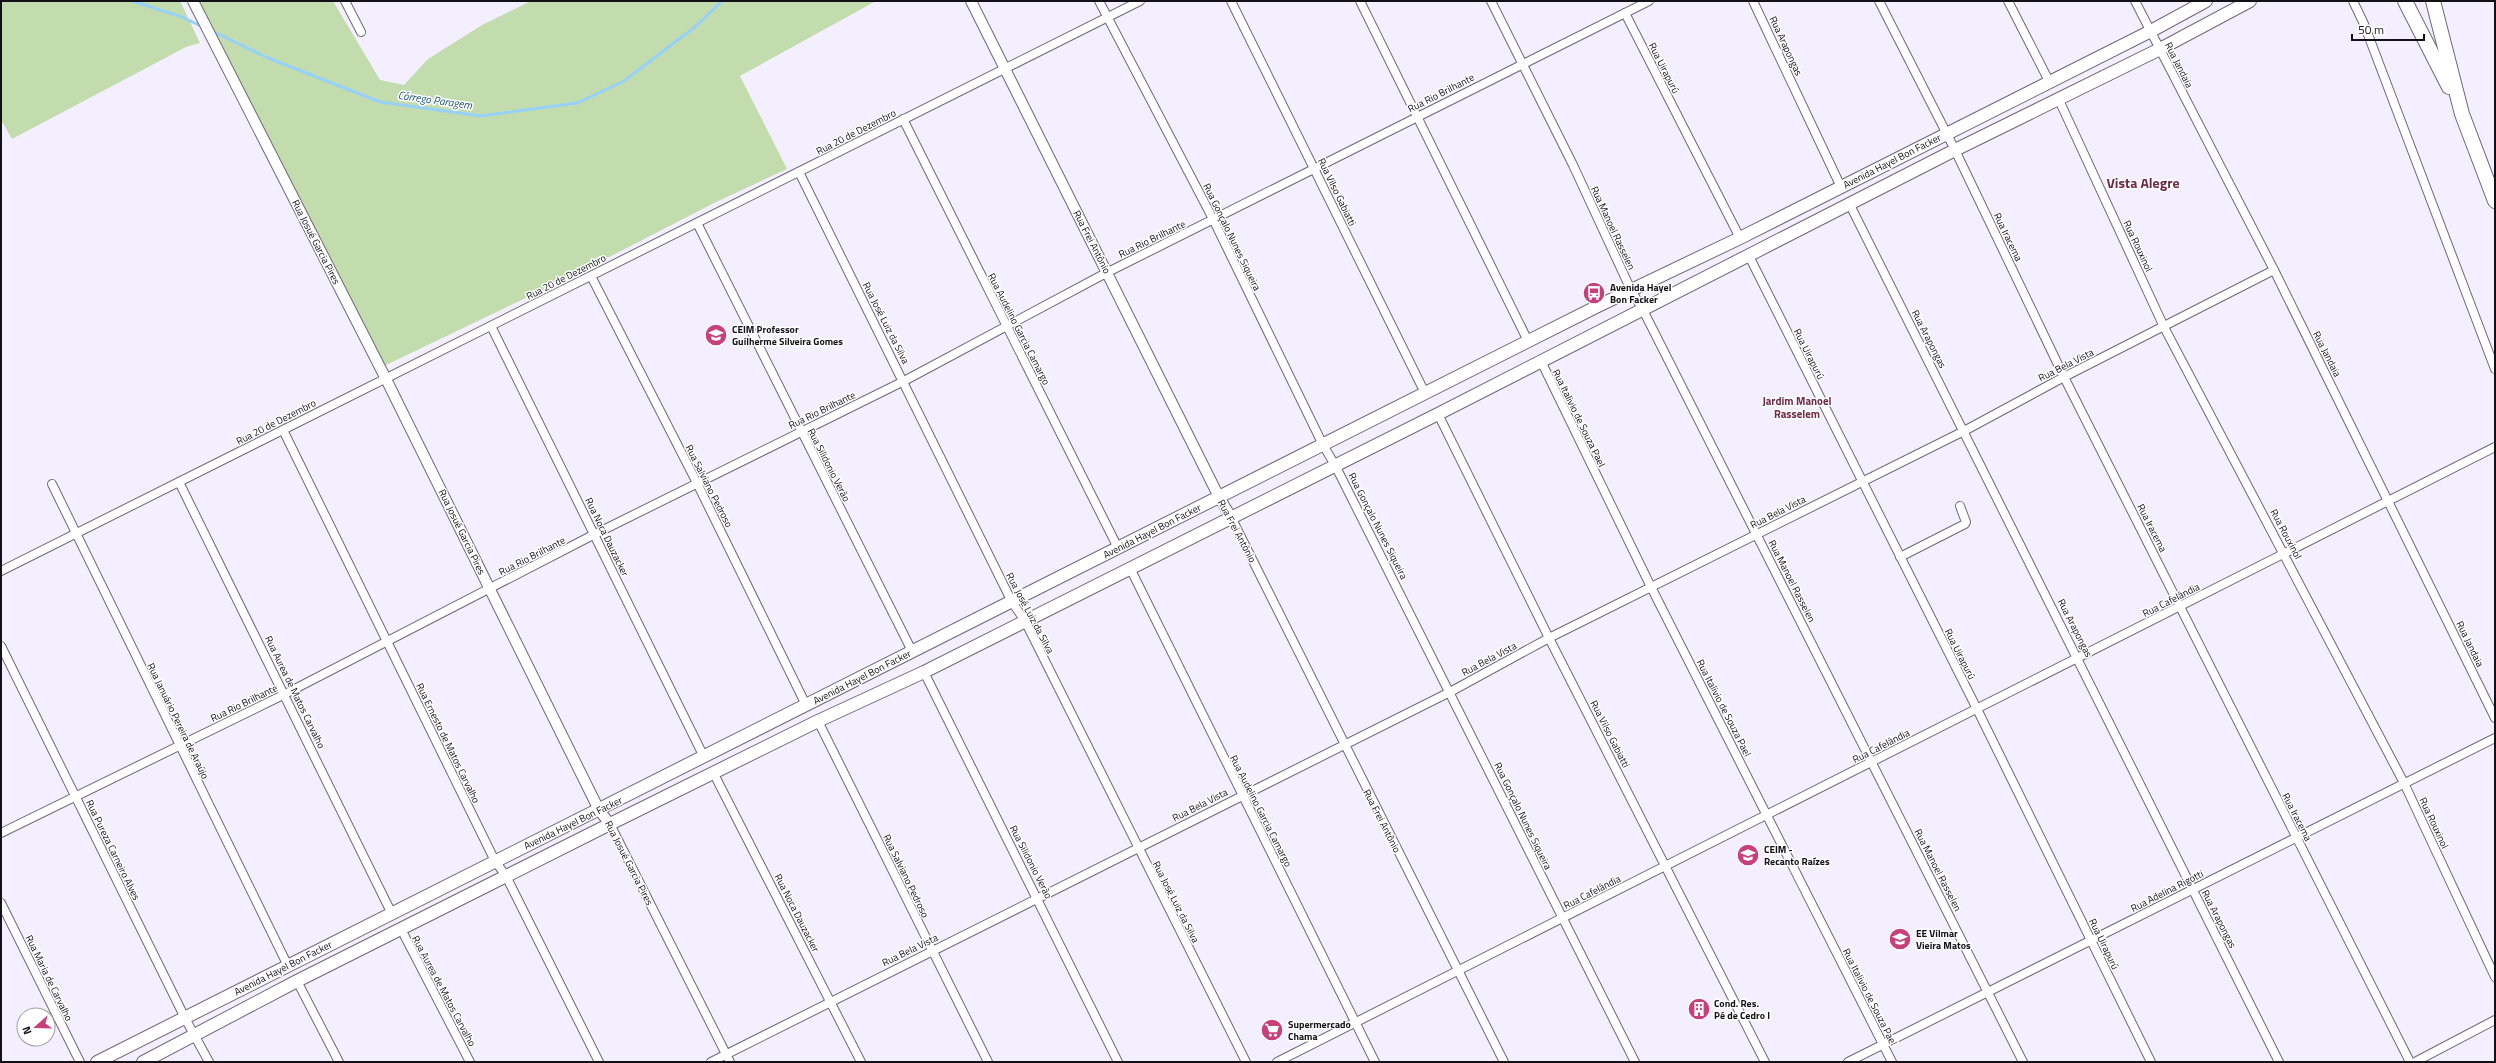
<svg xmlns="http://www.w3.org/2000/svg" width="2496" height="1063" font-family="'Titillium Web',sans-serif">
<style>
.green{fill:#c2dcae}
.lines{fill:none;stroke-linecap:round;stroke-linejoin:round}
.stream{stroke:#97d1f8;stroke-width:3}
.minor-casing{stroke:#6d6979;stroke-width:10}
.tertiary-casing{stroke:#6d6979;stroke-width:12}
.secondary-casing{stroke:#6d6979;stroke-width:14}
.trunk-casing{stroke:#6d6979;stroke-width:16}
.minor{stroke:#fff;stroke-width:8}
.tertiary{stroke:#fff;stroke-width:10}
.secondary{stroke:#fff;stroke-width:12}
.trunk{stroke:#fff;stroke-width:14}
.labels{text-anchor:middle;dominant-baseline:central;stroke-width:3;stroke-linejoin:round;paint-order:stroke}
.street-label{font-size:10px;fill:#121117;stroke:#fff}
.poi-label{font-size:10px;font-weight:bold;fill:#121117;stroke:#fff;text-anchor:start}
.water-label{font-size:11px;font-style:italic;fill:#1c5475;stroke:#fff}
.neighbourhood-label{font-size:11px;font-weight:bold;fill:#6f2c47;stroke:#fff}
.district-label{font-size:14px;font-weight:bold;fill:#6f2c47;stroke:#fff}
</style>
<rect width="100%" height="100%" fill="#f3efff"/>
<g class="green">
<polygon points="1,1 180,1 200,43 186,47 12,139 1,120"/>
<polygon points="199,1 333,1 380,80 404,85 428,59 482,25 531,1 876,1 740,76 787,169 716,202 586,269 384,366"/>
</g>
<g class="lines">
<g class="stream">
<polyline points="132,1 182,17 203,27"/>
<polyline points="212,31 268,58 380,102 481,116 577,103 624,81 696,26 722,1"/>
</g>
<g class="minor-casing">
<g id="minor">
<polyline points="345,1 361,32"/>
<polyline points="1099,1 1213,219 1323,445 1335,465 1635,1062"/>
<polyline points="1231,1 1425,393"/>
<polyline points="1360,1 1528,341"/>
<polyline points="1491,1 1573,165 1631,290 1643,310 2023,1062"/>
<polyline points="1753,1 1841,187"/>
<polyline points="1879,1 1955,150 2064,377 2410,1062"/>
<polyline points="2008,1 2050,83"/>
<polyline points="2135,1 2274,270 2495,718"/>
<polyline points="2353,1 2364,24 2495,369"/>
<polyline points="1625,13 1740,238"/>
<polyline points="2059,100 2164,327 2404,783 2495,977"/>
<polyline points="903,119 1118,548"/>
<polyline points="799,172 1012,602 1025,621 1246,1062"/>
<polyline points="1850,205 2279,1062"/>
<polyline points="697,223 912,651"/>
<polyline points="1749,256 1977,709 2151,1062"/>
<polyline points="591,276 697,483 806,705"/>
<polyline points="491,326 704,757"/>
<polyline points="1541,361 1651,587 1892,1062"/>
<polyline points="1438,414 1549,638 1765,1062"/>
<polyline points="283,430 495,861 506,876 599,1062"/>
<polyline points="179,482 391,912"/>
<polyline points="52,484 288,966"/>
<polyline points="1231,517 1504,1062"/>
<polyline points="1900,557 1965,524 1966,522 1960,506"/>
<polyline points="1130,568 1375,1062"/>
<polyline points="1,571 1140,1"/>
<polyline points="1,646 185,1018 209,1062"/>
<polyline points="924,672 1118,1062"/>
<polyline points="818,721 988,1062"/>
<polyline points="714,774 861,1062"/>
<polyline points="610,824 730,1062"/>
<polyline points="1,833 285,694 595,534 904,381 1108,272 1649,1"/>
<polyline points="1,903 80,1062"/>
<polyline points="401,929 470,1062"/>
<polyline points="297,981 339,1062"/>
<polyline points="711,1062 1450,692 1549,638 1964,431 2064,377 2274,270"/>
<polyline points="1277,1062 2495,447"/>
<polyline points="1848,1062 2495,738"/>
<polyline points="2415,1062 2495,1020"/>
</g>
</g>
<g class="tertiary-casing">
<g id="tertiary">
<polyline points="193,1 386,379 599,810 610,824"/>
<polyline points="971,1 1219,497 1231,517"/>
</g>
</g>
<g class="secondary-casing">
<g id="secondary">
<polyline points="97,1062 1598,306 1740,238 2151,31 2206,1"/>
<polyline points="143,1062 297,981 610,824 818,721 924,672 1438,414 1955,150 2160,49 2250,1"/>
</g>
</g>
<g class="trunk-casing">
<g id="trunk">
<polyline points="2405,1 2449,87"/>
<polyline points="2433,1 2462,114 2495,201"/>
</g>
</g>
<use href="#minor" class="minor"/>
<use href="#tertiary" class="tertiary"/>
<use href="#secondary" class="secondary"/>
<use href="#trunk" class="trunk"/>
</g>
<defs>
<g id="bus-disc" transform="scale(1.15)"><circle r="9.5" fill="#c73f7b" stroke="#fff"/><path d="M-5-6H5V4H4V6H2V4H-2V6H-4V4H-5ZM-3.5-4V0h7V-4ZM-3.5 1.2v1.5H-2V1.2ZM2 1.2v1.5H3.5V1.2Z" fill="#fff"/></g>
<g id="school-disc" transform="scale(1.15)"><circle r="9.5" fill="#c73f7b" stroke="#fff"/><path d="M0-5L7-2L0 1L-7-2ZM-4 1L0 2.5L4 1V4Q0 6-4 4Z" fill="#fff"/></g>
<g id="building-disc" transform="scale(1.15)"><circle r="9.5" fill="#c73f7b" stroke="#fff"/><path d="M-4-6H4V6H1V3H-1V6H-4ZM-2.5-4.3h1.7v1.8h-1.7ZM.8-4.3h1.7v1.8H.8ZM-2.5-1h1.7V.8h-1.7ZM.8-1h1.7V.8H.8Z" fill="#fff"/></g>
<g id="supermarket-disc" transform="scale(1.15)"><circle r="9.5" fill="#c73f7b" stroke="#fff"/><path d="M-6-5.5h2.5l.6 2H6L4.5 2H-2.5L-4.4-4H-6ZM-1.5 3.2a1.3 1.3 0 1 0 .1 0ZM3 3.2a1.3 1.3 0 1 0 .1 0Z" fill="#fff"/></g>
</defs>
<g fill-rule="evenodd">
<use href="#bus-disc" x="1594" y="293"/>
<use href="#school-disc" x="716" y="335"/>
<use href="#school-disc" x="1748" y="855"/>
<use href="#school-disc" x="1900" y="939"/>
<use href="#building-disc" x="1699" y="1009"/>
<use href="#supermarket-disc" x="1272" y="1030"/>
</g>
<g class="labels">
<g class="street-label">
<text transform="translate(1786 46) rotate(65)">Rua Arapongas</text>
<text transform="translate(2179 65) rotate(63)">Rua Jandaia</text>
<text transform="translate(1664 68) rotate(63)">Rua Uirapurú</text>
<text transform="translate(1441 93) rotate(-27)">Rua Rio Brilhante</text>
<text transform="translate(856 132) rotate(-27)">Rua 20 de Dezembro</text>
<text transform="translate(1892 161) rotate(-27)">Avenida Hayel Bon Facker</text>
<text transform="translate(1337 192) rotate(64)">Rua Vilso Gabiatti</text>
<text transform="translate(1613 228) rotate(65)">Rua Manoel Rasselen</text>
<text transform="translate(1232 237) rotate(64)">Rua Gonçalo Nunes Siqueira</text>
<text transform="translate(2008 237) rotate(64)">Rua Iracema</text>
<text transform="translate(1152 239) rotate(-26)">Rua Rio Brilhante</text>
<text transform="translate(316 242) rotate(63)">Rua Josué Garcia Pires</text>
<text transform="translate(1092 242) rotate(63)">Rua Frei Antônio</text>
<text transform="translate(2138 246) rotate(65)">Rua Rouxinol</text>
<text transform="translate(566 277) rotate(-27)">Rua 20 de Dezembro</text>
<text transform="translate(886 323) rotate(63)">Rua José Luiz da Silva</text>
<text transform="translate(1019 329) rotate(63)">Rua Audelino Garcia Camargo</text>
<text transform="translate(1929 339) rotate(63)">Rua Arapongas</text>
<text transform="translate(1809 354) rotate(63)">Rua Uirapurú</text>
<text transform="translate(2327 354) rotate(63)">Rua Jandaia</text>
<text transform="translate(2066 365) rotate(-27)">Rua Bela Vista</text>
<text transform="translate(822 410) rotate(-26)">Rua Rio Brilhante</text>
<text transform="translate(1579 418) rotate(64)">Rua Italivio de Souza Pael</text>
<text transform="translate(276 422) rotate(-27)">Rua 20 de Dezembro</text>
<text transform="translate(829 465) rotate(63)">Rua Silidonio Verão</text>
<text transform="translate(709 486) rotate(63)">Rua Salviano Pedroso</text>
<text transform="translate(1778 512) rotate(-27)">Rua Bela Vista</text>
<text transform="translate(1378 526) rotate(63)">Rua Gonçalo Nunes Siqueira</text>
<text transform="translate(2152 528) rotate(63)">Rua Iracema</text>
<text transform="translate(1152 531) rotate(-27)">Avenida Hayel Bon Facker</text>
<text transform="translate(1237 531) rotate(62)">Rua Frei Antônio</text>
<text transform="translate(462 532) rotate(64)">Rua Josué Garcia Pires</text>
<text transform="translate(2286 534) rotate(62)">Rua Rouxinol</text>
<text transform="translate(607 537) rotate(64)">Rua Noca Dauzacker</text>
<text transform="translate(532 556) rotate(-27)">Rua Rio Brilhante</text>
<text transform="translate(1792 581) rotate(63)">Rua Manoel Rasselen</text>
<text transform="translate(2171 600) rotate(-27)">Rua Cafelândia</text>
<text transform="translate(1030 613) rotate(62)">Rua José Luiz da Silva</text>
<text transform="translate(2075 628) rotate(63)">Rua Arapongas</text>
<text transform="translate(2470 644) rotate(64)">Rua Jandaia</text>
<text transform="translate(1960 654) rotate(63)">Rua Uirapurú</text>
<text transform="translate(1489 659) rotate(-28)">Rua Bela Vista</text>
<text transform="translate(862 677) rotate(-27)">Avenida Hayel Bon Facker</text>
<text transform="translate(295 692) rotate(64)">Rua Aurea de Matos Carvalho</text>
<text transform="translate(244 703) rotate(-26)">Rua Rio Brilhante</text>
<text transform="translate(1724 708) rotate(63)">Rua Italivio de Souza Pael</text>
<text transform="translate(178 721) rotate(64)">Rua Januário Pereira de Araújo</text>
<text transform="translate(1610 734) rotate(63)">Rua Vilso Gabiatti</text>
<text transform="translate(448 743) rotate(64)">Rua Ernesto de Matos Carvalho</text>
<text transform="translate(1881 746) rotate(-27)">Rua Cafelândia</text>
<text transform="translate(1200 805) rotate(-27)">Rua Bela Vista</text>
<text transform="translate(1261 811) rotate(63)">Rua Audelino Garcia Camargo</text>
<text transform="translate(1523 816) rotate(64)">Rua Gonçalo Nunes Siqueira</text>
<text transform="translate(2297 817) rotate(63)">Rua Iracema</text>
<text transform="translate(1382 821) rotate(63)">Rua Frei Antônio</text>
<text transform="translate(573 823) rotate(-26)">Avenida Hayel Bon Facker</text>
<text transform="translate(2434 823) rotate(65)">Rua Rouxinol</text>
<text transform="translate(113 850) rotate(64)">Rua Pureza Carneiro Alves</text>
<text transform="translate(1031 862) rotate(63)">Rua Silidonio Verão</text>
<text transform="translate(629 863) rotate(63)">Rua Josué Garcia Pires</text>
<text transform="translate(1938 870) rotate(63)">Rua Manoel Rasselen</text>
<text transform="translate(906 876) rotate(64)">Rua Salviano Pedroso</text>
<text transform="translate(2167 891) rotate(-27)">Rua Adelina Rigotti</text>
<text transform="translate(1592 892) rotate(-27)">Rua Cafelândia</text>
<text transform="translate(1176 902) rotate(63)">Rua José Luiz da Silva</text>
<text transform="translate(797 913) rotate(63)">Rua Noca Dauzacker</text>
<text transform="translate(2219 919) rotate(63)">Rua Arapongas</text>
<text transform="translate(2104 944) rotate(64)">Rua Uirapurú</text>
<text transform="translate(910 950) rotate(-26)">Rua Bela Vista</text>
<text transform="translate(283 968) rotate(-27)">Avenida Hayel Bon Facker</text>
<text transform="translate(49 978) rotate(64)">Rua Maria de Carvalho</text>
<text transform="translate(444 991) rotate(62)">Rua Aurea de Matos Carvalho</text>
<text transform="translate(1870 997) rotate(63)">Rua Italivio de Souza Pael</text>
</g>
<g class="poi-label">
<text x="1610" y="287">Avenida Hayel<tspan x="1610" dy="12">Bon Facker</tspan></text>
<text x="732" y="329">CEIM Professor<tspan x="732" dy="12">Guilherme Silveira Gomes</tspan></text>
<text x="1764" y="849">CEIM -<tspan x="1764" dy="12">Recanto Raízes</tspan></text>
<text x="1916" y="933">EE Vilmar<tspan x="1916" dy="12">Vieira Matos</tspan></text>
<text x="1714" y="1003">Cond. Res.<tspan x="1714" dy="12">Pé de Cedro I</tspan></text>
<text x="1288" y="1024">Supermercado<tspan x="1288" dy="12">Chama</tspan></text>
</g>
<g class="water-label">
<text transform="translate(435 100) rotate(8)">Córrego Paragem</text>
</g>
<g class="neighbourhood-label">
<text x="1797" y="401">Jardim Manoel<tspan x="1797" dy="13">Rasselem</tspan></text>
</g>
<g class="district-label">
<text x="2143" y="182">Vista Alegre</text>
</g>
</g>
<rect width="2496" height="1063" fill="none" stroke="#121117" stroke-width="4"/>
<g transform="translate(36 1027) rotate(250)"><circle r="19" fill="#ffffff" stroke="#a0a0a2"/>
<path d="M0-3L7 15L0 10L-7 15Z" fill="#c73f7b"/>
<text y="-6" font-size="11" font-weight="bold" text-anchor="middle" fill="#121117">N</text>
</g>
<path d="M2352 34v6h72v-6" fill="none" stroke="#121117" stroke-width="2"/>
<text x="2358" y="34" font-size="12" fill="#121117" stroke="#ffffff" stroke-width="3" paint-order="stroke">50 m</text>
</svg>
